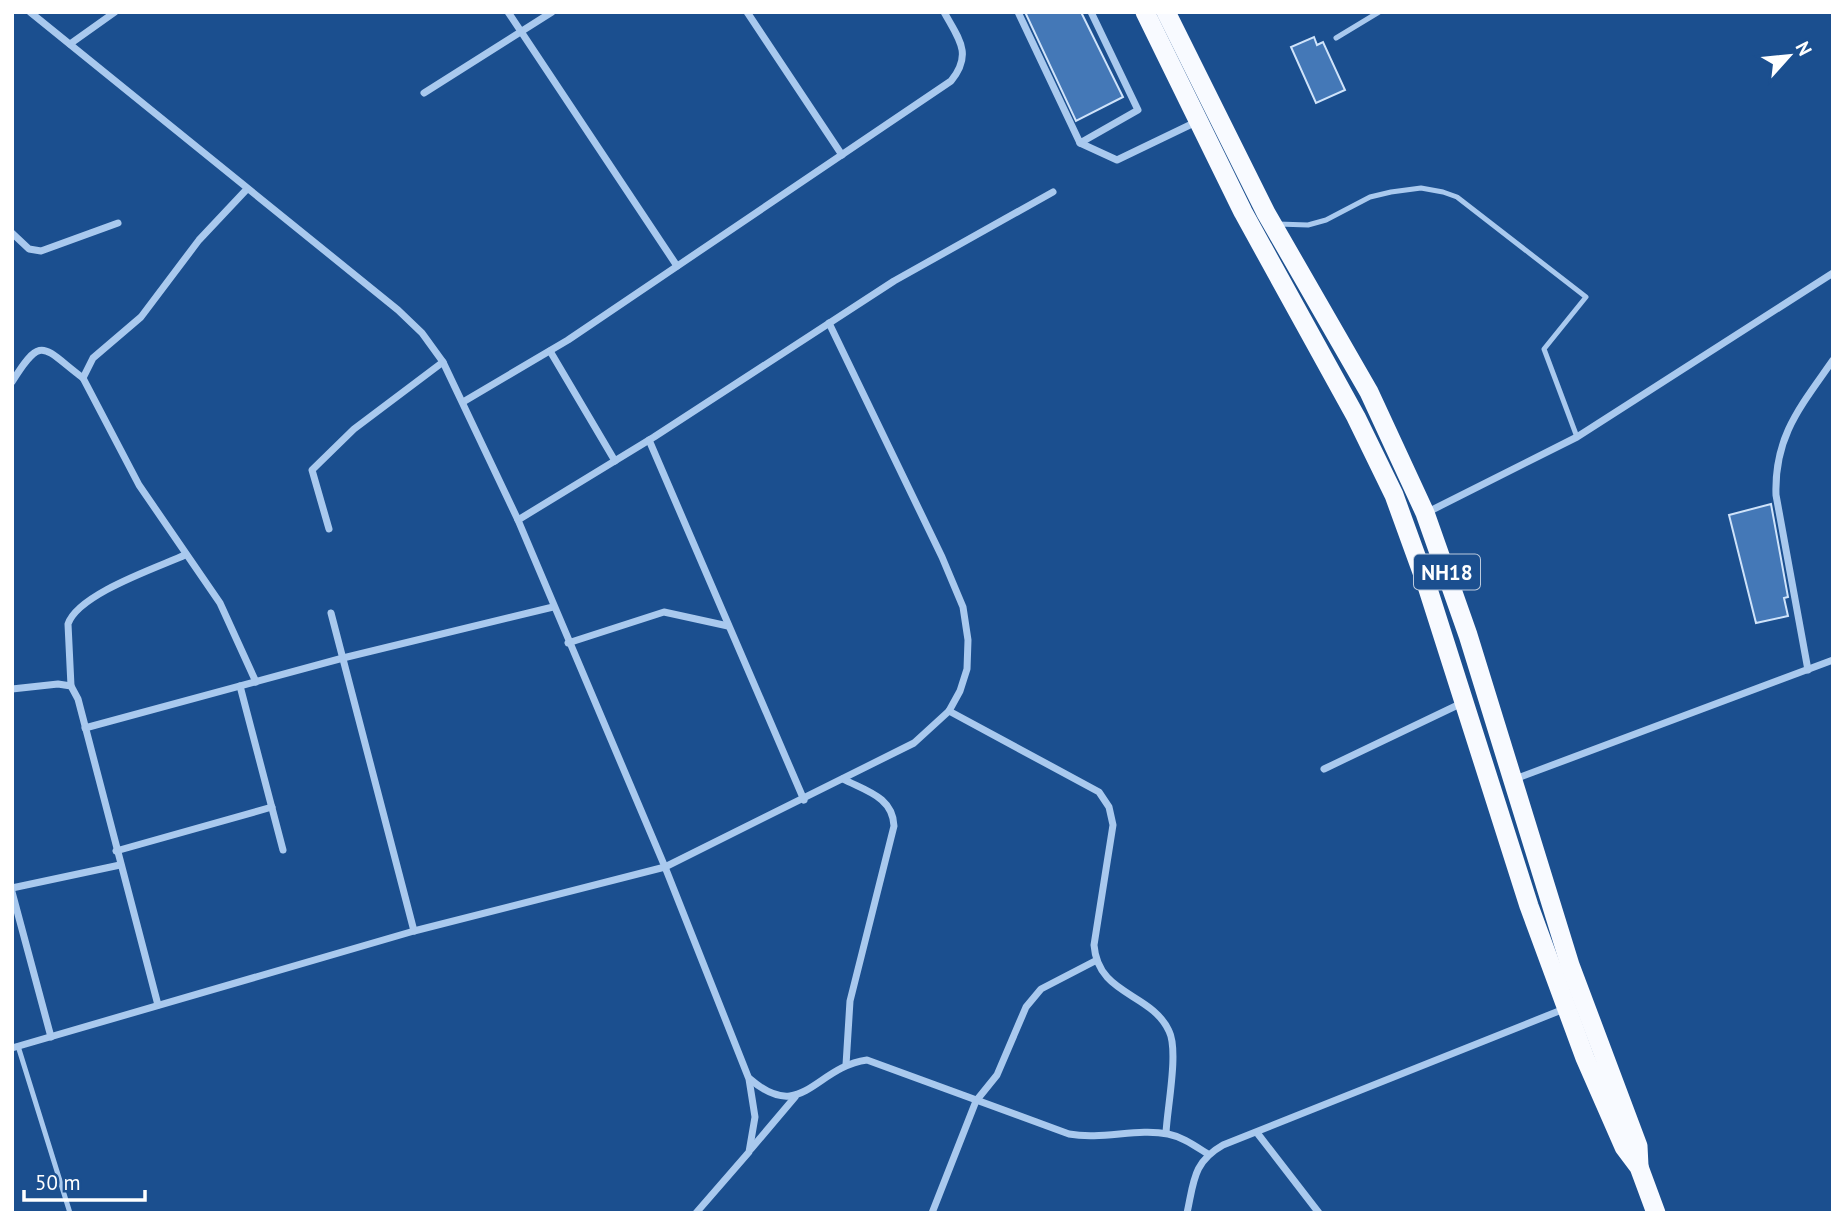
<svg xmlns="http://www.w3.org/2000/svg" width="1845" height="1225" font-family="'PT Sans',sans-serif">
<style>
.building{fill:#4478b7;stroke:#cfe3fa;stroke-width:2}
.lines{fill:none;stroke-linecap:round;stroke-linejoin:round}
.service{stroke:#a9c9ee;stroke-width:5}
.minor{stroke:#a9c9ee;stroke-width:7}
.trunk{stroke:#f8faff;stroke-width:19}
.labels{text-anchor:middle;dominant-baseline:central;stroke-width:5;stroke-linejoin:round;paint-order:stroke}
.shield{fill:#1b4f8f;stroke:#bbcadd;stroke-width:2}
.shield-label{font-size:21px;font-weight:bold;fill:#fff}
</style>
<rect width="100%" height="100%" fill="#1b4f8f"/>
<g class="building">
<polygon points="1025,12 1081,12 1123,97 1076,121"/>
<polygon points="1314,37 1317,45 1323,42 1345,90 1316,103 1291,47"/>
<polygon points="1771,504 1788,597 1784,598 1788,616 1756,623 1729,515"/>
</g>
<g class="lines">
<g class="service">
<polyline points="1336,38 1379,12"/>
<polyline points="1278,224 1308,225 1326,220 1370,197 1391,192 1421,188 1443,192 1457,197 1586,297 1544,349 1577,437"/>
<polyline points="18,1046 70,1213"/>
</g>
<g class="minor">
<polyline points="30,12 398,310 422,333 443,362 518,520 665,867 749,1079 755,1117 749,1152 696,1213"/>
<polyline points="508,12 677,266"/>
<polyline points="747,12 842,155"/>
<polyline points="1018,12 1080,143 1138,110 1091,12"/>
<polyline points="70,44 115,12"/>
<polyline points="424,93 552,12"/>
<polyline points="1080,143 1117,160 1196,122"/>
<polyline points="247,189 199,240 141,317 93,358 83,378 139,485 220,603 256,682"/>
<polyline points="12,233 29,249 41,251 118,223"/>
<polyline points="550,351 615,461"/>
<path d="M12,382C42,333 43,348 83,378"/>
<path d="M463,402L568,340L951,81C973,54 959,39 944,12"/>
<polyline points="649,440 804,800"/>
<polyline points="1426,513 1577,437 1833,273"/>
<polyline points="518,520 654,437 894,281 1053,192"/>
<polyline points="329,529 312,470 354,429 443,362"/>
<polyline points="331,613 414,931"/>
<polyline points="568,643 664,612 728,626"/>
<path d="M1808,670L1776,495C1774,436 1801,406 1833,360"/>
<path d="M71,686L68,624C78,594 156,568 185,555"/>
<polyline points="240,686 283,850"/>
<polyline points="12,689 58,684 71,686 78,699 158,1005"/>
<path d="M949,711L1099,792L1109,807L1113,825L1094,945C1098,996 1151,992 1169,1031C1179,1051 1167,1109 1166,1133"/>
<polyline points="85,728 343,658 553,607"/>
<polyline points="1324,769 1462,703"/>
<path d="M843,779C866,791 893,797 894,826L850,1001L846,1065"/>
<polyline points="1515,779 1833,660"/>
<polyline points="116,851 272,807"/>
<polyline points="12,888 120,865"/>
<polyline points="12,892 51,1037"/>
<polyline points="12,1048 414,931 665,867 914,743 949,711 960,691 967,669 968,640 963,607 942,557 829,323"/>
<path d="M750,1079C802,1124 815,1067 867,1060L1069,1134C1102,1140 1137,1128 1168,1134C1183,1137 1195,1146 1208,1154"/>
<polyline points="1258,1134 1319,1213"/>
<polyline points="751,1149 795,1097"/>
<polyline points="932,1213 976,1101 997,1075 1026,1007 1041,989 1095,961"/>
<path d="M1187,1213C1194,1181 1193,1162 1223,1145L1564,1009"/>
</g>
<g class="trunk">
<polyline points="1145,12 1243,212 1356,417 1394,495 1427,586 1529,906 1585,1058 1624,1147 1639,1167 1656,1213"/>
<polyline points="1166,12 1266,213 1369,392 1425,513 1468,635 1570,965 1638,1146 1639,1166"/>
</g>
</g>
<g class="labels">
<rect class="shield" x="1414" y="554.5" width="66" height="35" rx="5"/>
<g class="shield-label">
<text x="1447" y="572">NH18</text>
</g>
</g>
<rect width="1845" height="1225" fill="none" stroke="#ffffff" stroke-width="28"/>
<g transform="translate(1789 56) rotate(63)" stroke="#1b4f8f" stroke-width="5" paint-order="stroke">
<path d="M0-5L12 26L0 18L-12 26Z" fill="#ffffff"/>
<text y="-10" font-size="19" font-weight="bold" text-anchor="middle" fill="#ffffff">N</text>
</g>
<path d="M24 1190v10h121v-10" fill="none" stroke="#ffffff" stroke-width="3.5"/>
<text x="35" y="1190" font-size="21" fill="#ffffff" stroke="#1b4f8f" stroke-width="5" paint-order="stroke">50 m</text>
</svg>
